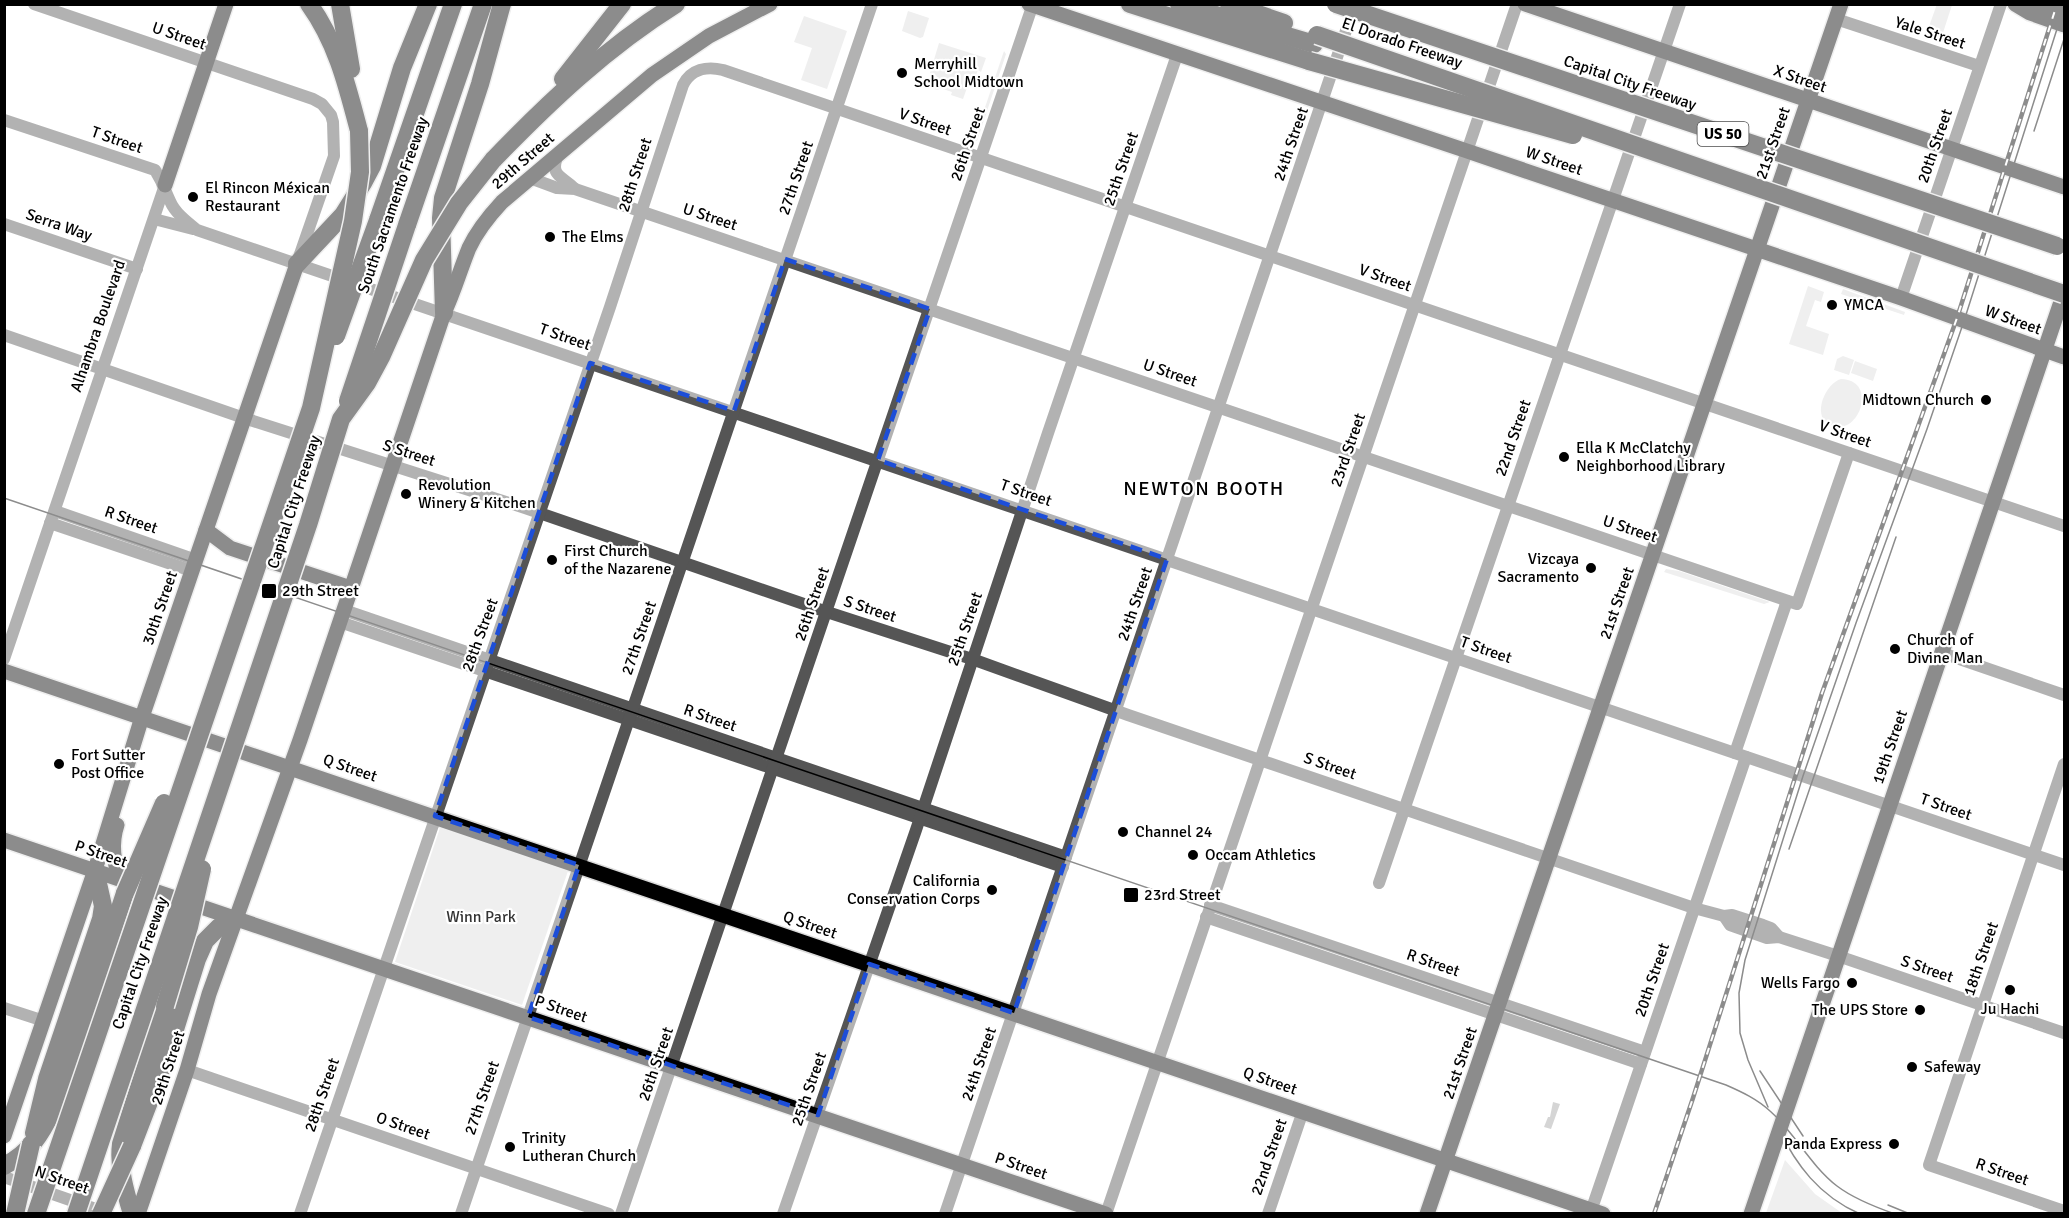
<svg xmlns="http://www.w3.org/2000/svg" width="2069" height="1218" font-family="Signika,sans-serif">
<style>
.green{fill:#dcdcdc}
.water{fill:#a3a3a3}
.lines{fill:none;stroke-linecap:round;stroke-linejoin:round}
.major-casing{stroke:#dbdbdb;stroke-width:18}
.highway-casing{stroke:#dbdbdb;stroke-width:21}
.minor{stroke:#555;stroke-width:12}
.major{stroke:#000;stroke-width:15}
.highway{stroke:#000;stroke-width:18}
.tram{stroke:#000;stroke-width:1.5}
.rail-casing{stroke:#000;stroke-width:4.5}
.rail{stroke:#fff;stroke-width:2;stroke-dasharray:7;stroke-linecap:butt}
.highway-bridge-casing{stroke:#dbdbdb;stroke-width:21;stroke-linecap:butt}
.highway-bridge{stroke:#000;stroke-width:18}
.marked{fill:none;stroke:#1d4ed8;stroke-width:4.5;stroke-dasharray:12 8;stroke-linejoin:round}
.poi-dot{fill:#000;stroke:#fff;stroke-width:2}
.labels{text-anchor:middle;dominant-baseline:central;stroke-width:4.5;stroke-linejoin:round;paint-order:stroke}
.shield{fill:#fff;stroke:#4c4c4c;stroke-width:1.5}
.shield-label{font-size:15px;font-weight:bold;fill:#000}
.street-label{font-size:16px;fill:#000;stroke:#fff}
.poi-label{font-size:16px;fill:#000;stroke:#fff;text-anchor:start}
.park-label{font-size:16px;fill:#333;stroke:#fff}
.quarter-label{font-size:20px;letter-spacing:1.5px;fill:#000;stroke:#fff}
</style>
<rect width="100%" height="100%" fill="#fff"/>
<g class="green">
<polygon points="1937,4 1952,5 1941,39 1926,35"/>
<polygon points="908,11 929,18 923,37 920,38 902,31"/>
<polygon points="804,16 847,31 827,89 801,80 812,48 794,42"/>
<polygon points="939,43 986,58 981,72 978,70 976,75 972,74 963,99 951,95 952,92 940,88 938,90 930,88 933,77 936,78 937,76 930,73"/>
<polygon points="1004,51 1006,54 977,141 974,140"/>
<polygon points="1808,286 1824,292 1821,302 1815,300 1806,326 1829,334 1823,355 1789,344"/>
<polygon points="1843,289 1905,312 1904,315 1841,294"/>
<polygon points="1843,356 1854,360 1849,375 1834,370 1837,359"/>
<polygon points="1855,361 1877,369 1873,381 1851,373"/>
<path d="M1841,379C1880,380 1858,441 1828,424C1812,414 1826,383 1841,379Z"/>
<polygon points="1666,569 1679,571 1770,602 1764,604 1664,572"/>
<polygon points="440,828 568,871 522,1005 395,962"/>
<polygon points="1785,1160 1815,1194 1842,1213 1766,1213"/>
</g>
<polygon class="water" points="1553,1102 1560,1104 1551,1129 1544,1127 1548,1117 1550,1117"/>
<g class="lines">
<g class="major-casing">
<g id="major">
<polyline points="1029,4 1467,151 1901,298 2064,357"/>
<polyline points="1525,4 2064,187"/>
<polyline points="2015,4 2030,13 2064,25"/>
<polyline points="2038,4 2064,13"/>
<polyline points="165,185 226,4"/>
<polyline points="206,530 230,548 351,588"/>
<polyline points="4,671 1603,1214"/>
<path d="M117,825C111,843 113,863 121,879"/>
<polyline points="4,840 1106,1214"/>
<polyline points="4,1136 95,870 142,717 297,264"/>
<path d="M138,1214L187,1070L209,994L300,740L444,313C454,292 460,270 469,248C477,231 489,216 502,202L652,75L709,36L770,4"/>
<polyline points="1427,1214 1841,4"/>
<polyline points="1751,1214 2064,293"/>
</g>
</g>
<g class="highway-casing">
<g id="highway">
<path d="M309,4C337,43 347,85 359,131"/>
<polyline points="340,4 351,69"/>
<polyline points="1130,4 1309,61"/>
<polyline points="1179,4 1314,44"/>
<polyline points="1229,4 1284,23"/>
<polyline points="563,79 622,4"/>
<path d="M493,160C549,102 607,47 676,4"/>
<polyline points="378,220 453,4"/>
<polyline points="407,225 483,4"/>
<polyline points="297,264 343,215 363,183 372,166 402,68 428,4"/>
<polyline points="444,313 441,218 443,198 480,84 502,4"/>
<polyline points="34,1133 47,1079 101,919 103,906 95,870"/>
<polyline points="132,1146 167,1055 197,959 205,941 219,927 235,918"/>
<path d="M4,1166C31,1152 41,1134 54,1108L125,893"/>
<path d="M132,1214C125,1191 118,1167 121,1144L165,1006"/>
</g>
</g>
<g class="minor">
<polyline points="34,4 313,99 322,104 331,115 333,122 334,156 299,257"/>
<polyline points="1836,19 1979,66"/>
<path d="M4,120L155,170C163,183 164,188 170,201C175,213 187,222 197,230L2064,865"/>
<path d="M558,155C549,176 562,176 574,188"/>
<polyline points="530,178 557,188 575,189 1797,604 1849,453"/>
<polyline points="154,219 193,229"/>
<polyline points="4,224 137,269"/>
<polyline points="1901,298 2001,4"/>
<polyline points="4,335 244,418 525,508 827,612 972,659 1128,715 1694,908 1724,916 1732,915 1763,925 1771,928 1779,937"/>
<polyline points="55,511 196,560"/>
<polyline points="50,523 192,571"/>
<polyline points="344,610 1066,857"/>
<polyline points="340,622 1063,867"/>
<polyline points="1942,653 2064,695"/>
<polyline points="4,659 165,185"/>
<polyline points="1735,753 1787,601"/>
<polyline points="2064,764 1929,1165 2064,1211"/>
<polyline points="1379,883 1680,4"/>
<polyline points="1210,905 1645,1052"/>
<polyline points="1724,916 1730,925 1767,938 1779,937 1838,956 2064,1033"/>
<polyline points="1206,917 1641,1064"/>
<polyline points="4,1008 44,1021"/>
<polyline points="187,1070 609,1214"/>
<polyline points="4,1177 107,1213"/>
<path d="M300,1214L610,307L683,85C691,69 707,66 723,70L2064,526"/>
<polyline points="461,1214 872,4"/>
<polyline points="621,1214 1033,4"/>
<polyline points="783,1214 916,830 1048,433 1177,55"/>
<polyline points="945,1214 1355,4"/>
<polyline points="1106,1214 1517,4"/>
<polyline points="1268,1214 1303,1111"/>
<polyline points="1590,1214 1746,757"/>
</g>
<use href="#major" class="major"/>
<use href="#highway" class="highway"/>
<g class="tram">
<polyline points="2034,131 2064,39"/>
<path d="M4,498L1726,1085C1742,1092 1757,1099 1770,1111C1795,1133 1810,1165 1837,1186C1854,1199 1875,1207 1895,1214"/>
<polyline points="1789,849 1896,537"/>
<polyline points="1760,1071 1803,1136"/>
<polyline points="1768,1107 1748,1060 1740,1033 1739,993 1745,960 1803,776 1856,623 1927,429 1964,321 2064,7"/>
<path d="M1777,1126C1796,1165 1819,1196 1860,1214"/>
<polyline points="1888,1205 1910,1214"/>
</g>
<g class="rail-casing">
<polyline id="rail" points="1654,1214 1693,1098 1822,693 1957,318 2057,4"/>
</g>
<use href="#rail" class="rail"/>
<g class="highway-bridge-casing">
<g id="highway-bridge">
<polyline points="1336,4 2057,246"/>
<polyline points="1317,35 2064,294"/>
<polyline points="1309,61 1573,135"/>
<polyline points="336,336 378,220"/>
<polyline points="348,401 407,225"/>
<polyline points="125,893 164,803"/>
<polyline points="165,1006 189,927 202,869"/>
<polyline points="15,1214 31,1144"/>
<polyline points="36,1214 311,408 353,221 360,172 359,131"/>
<polyline points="76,1214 308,525 341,419 367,383 381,357 424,260 459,203 493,160"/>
<polyline points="101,1214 132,1146"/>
</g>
</g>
<use href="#highway-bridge" class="highway-bridge"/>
</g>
<path d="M0 0H2069V1218H0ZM785,259L930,309L878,460L1167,559L1014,1013L869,964L818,1115L528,1017L579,865L435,816L590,363L734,411Z" fill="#fff" fill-opacity=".55" fill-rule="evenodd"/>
<path class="marked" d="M785,259L930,309L878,460L1167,559L1014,1013L869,964L818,1115L528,1017L579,865L435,816L590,363L734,411Z"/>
<g class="poi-dot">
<circle cx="902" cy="73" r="6"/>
<circle cx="193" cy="197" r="6"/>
<circle cx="550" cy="237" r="6"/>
<circle cx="1832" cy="305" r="6"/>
<circle cx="1986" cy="400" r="6"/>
<circle cx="1564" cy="457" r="6"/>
<circle cx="406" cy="494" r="6"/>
<circle cx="552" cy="560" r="6"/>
<circle cx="1591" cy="568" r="6"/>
<rect x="261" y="583" width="16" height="16" rx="3"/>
<circle cx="1895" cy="649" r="6"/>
<circle cx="59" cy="764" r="6"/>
<circle cx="1123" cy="832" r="6"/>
<circle cx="1193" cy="855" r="6"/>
<circle cx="992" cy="890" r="6"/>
<rect x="1123" y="887" width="16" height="16" rx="3"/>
<circle cx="1852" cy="983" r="6"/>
<circle cx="2010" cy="990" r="6"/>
<circle cx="1920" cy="1010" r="6"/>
<circle cx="1912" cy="1067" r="6"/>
<circle cx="1894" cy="1144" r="6"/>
<circle cx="510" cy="1147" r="6"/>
</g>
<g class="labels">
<rect class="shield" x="1697.5" y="122" width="51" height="24" rx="4.5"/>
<g class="shield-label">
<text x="1723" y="134">US 50</text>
</g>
<g class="street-label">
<text transform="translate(1930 33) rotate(18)">Yale Street</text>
<text transform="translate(179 36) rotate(19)">U Street</text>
<text transform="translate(1402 43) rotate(19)">El Dorado Freeway</text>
<text transform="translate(1800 79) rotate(19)">X Street</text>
<text transform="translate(1630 83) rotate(19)">Capital City Freeway</text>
<text transform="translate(925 122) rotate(19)">V Street</text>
<text transform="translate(117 140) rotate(19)">T Street</text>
<text transform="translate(1773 143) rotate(-71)">21st Street</text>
<text transform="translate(968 144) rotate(-71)">26th Street</text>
<text transform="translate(1291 144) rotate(-71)">24th Street</text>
<text transform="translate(1935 146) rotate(-71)">20th Street</text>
<text transform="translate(523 161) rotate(-41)">29th Street</text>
<text transform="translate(1554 161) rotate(19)">W Street</text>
<text transform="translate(1121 169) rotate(-71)">25th Street</text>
<text transform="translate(635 175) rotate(-72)">28th Street</text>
<text transform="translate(796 178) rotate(-71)">27th Street</text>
<text transform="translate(393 205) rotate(-71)">South Sacramento Freeway</text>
<text transform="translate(710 217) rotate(18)">U Street</text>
<text transform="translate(59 225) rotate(19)">Serra Way</text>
<text transform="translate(1385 278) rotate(19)">V Street</text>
<text transform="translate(2013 320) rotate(20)">W Street</text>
<text transform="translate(98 326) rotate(-71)">Alhambra Boulevard</text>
<text transform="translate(565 337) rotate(19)">T Street</text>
<text transform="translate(1170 373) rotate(19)">U Street</text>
<text transform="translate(1845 434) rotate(19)">V Street</text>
<text transform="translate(1513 438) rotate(-71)">22nd Street</text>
<text transform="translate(1348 450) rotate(-71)">23rd Street</text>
<text transform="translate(409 453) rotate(18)">S Street</text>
<text transform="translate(1026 493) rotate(19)">T Street</text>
<text transform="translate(294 502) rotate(-72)">Capital City Freeway</text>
<text transform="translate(131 520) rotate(19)">R Street</text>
<text transform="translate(1630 529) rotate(18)">U Street</text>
<text transform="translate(1617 603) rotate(-71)">21st Street</text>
<text transform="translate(812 604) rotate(-71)">26th Street</text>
<text transform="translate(1135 604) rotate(-71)">24th Street</text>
<text transform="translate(160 608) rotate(-71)">30th Street</text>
<text transform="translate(870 609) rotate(18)">S Street</text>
<text transform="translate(965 629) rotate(-71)">25th Street</text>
<text transform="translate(480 635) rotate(-70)">28th Street</text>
<text transform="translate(639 638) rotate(-71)">27th Street</text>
<text transform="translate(1486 650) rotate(19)">T Street</text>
<text transform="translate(710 718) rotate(19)">R Street</text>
<text transform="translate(1890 747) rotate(-71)">19th Street</text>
<text transform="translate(1330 766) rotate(19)">S Street</text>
<text transform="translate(350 768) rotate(19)">Q Street</text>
<text transform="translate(1946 807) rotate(19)">T Street</text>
<text transform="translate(101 854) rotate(19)">P Street</text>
<text transform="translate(810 925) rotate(19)">Q Street</text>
<text transform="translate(1981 959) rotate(-71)">18th Street</text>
<text transform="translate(140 963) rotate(-71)">Capital City Freeway</text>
<text transform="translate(1433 963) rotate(19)">R Street</text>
<text transform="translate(1927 969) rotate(19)">S Street</text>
<text transform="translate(1652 980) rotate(-71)">20th Street</text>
<text transform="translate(561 1009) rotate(19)">P Street</text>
<text transform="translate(1460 1063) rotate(-71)">21st Street</text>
<text transform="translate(656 1064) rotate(-71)">26th Street</text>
<text transform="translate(979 1064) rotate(-71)">24th Street</text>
<text transform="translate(168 1068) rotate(-72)">29th Street</text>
<text transform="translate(1270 1081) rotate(19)">Q Street</text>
<text transform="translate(809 1089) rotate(-71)">25th Street</text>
<text transform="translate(322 1095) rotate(-71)">28th Street</text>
<text transform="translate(482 1098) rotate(-71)">27th Street</text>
<text transform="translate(403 1126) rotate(19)">O Street</text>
<text transform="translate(1269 1157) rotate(-71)">22nd Street</text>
<text transform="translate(1021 1166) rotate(19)">P Street</text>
<text transform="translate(2002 1172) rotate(19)">R Street</text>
<text transform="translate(62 1180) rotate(19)">N Street</text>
</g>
<g class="poi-label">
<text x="914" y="64">Merryhill<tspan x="914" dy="18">School Midtown</tspan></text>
<text x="205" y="188">El Rincon Méxican<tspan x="205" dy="18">Restaurant</tspan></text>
<text x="562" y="237">The Elms</text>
<text x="1844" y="305">YMCA</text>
<text x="1974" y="400" text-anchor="end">Midtown Church</text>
<text x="1576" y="448">Ella K McClatchy<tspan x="1576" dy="18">Neighborhood Library</tspan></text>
<text x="418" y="485">Revolution<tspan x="418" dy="18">Winery &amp; Kitchen</tspan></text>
<text x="564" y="551">First Church<tspan x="564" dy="18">of the Nazarene</tspan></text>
<text x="1579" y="559" text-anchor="end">Vizcaya<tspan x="1579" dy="18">Sacramento</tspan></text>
<text x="282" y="591">29th Street</text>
<text x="1907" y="640">Church of<tspan x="1907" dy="18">Divine Man</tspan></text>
<text x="71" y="755">Fort Sutter<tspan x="71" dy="18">Post Office</tspan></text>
<text x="1135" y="832">Channel 24</text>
<text x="1205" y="855">Occam Athletics</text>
<text x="980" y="881" text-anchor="end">California<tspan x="980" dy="18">Conservation Corps</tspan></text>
<text x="1144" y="895">23rd Street</text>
<text x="1840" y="983" text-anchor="end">Wells Fargo</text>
<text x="2010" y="1009" text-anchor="middle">Ju Hachi</text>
<text x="1908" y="1010" text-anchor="end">The UPS Store</text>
<text x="1924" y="1067">Safeway</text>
<text x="522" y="1138">Trinity<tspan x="522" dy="18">Lutheran Church</tspan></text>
<text x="1882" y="1144" text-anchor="end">Panda Express</text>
</g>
<g class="park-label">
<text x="481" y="917">Winn Park</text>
</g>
<g class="quarter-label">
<text x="1204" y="488">NEWTON BOOTH</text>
</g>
</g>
<rect width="2069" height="1218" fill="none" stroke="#000000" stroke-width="12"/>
</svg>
